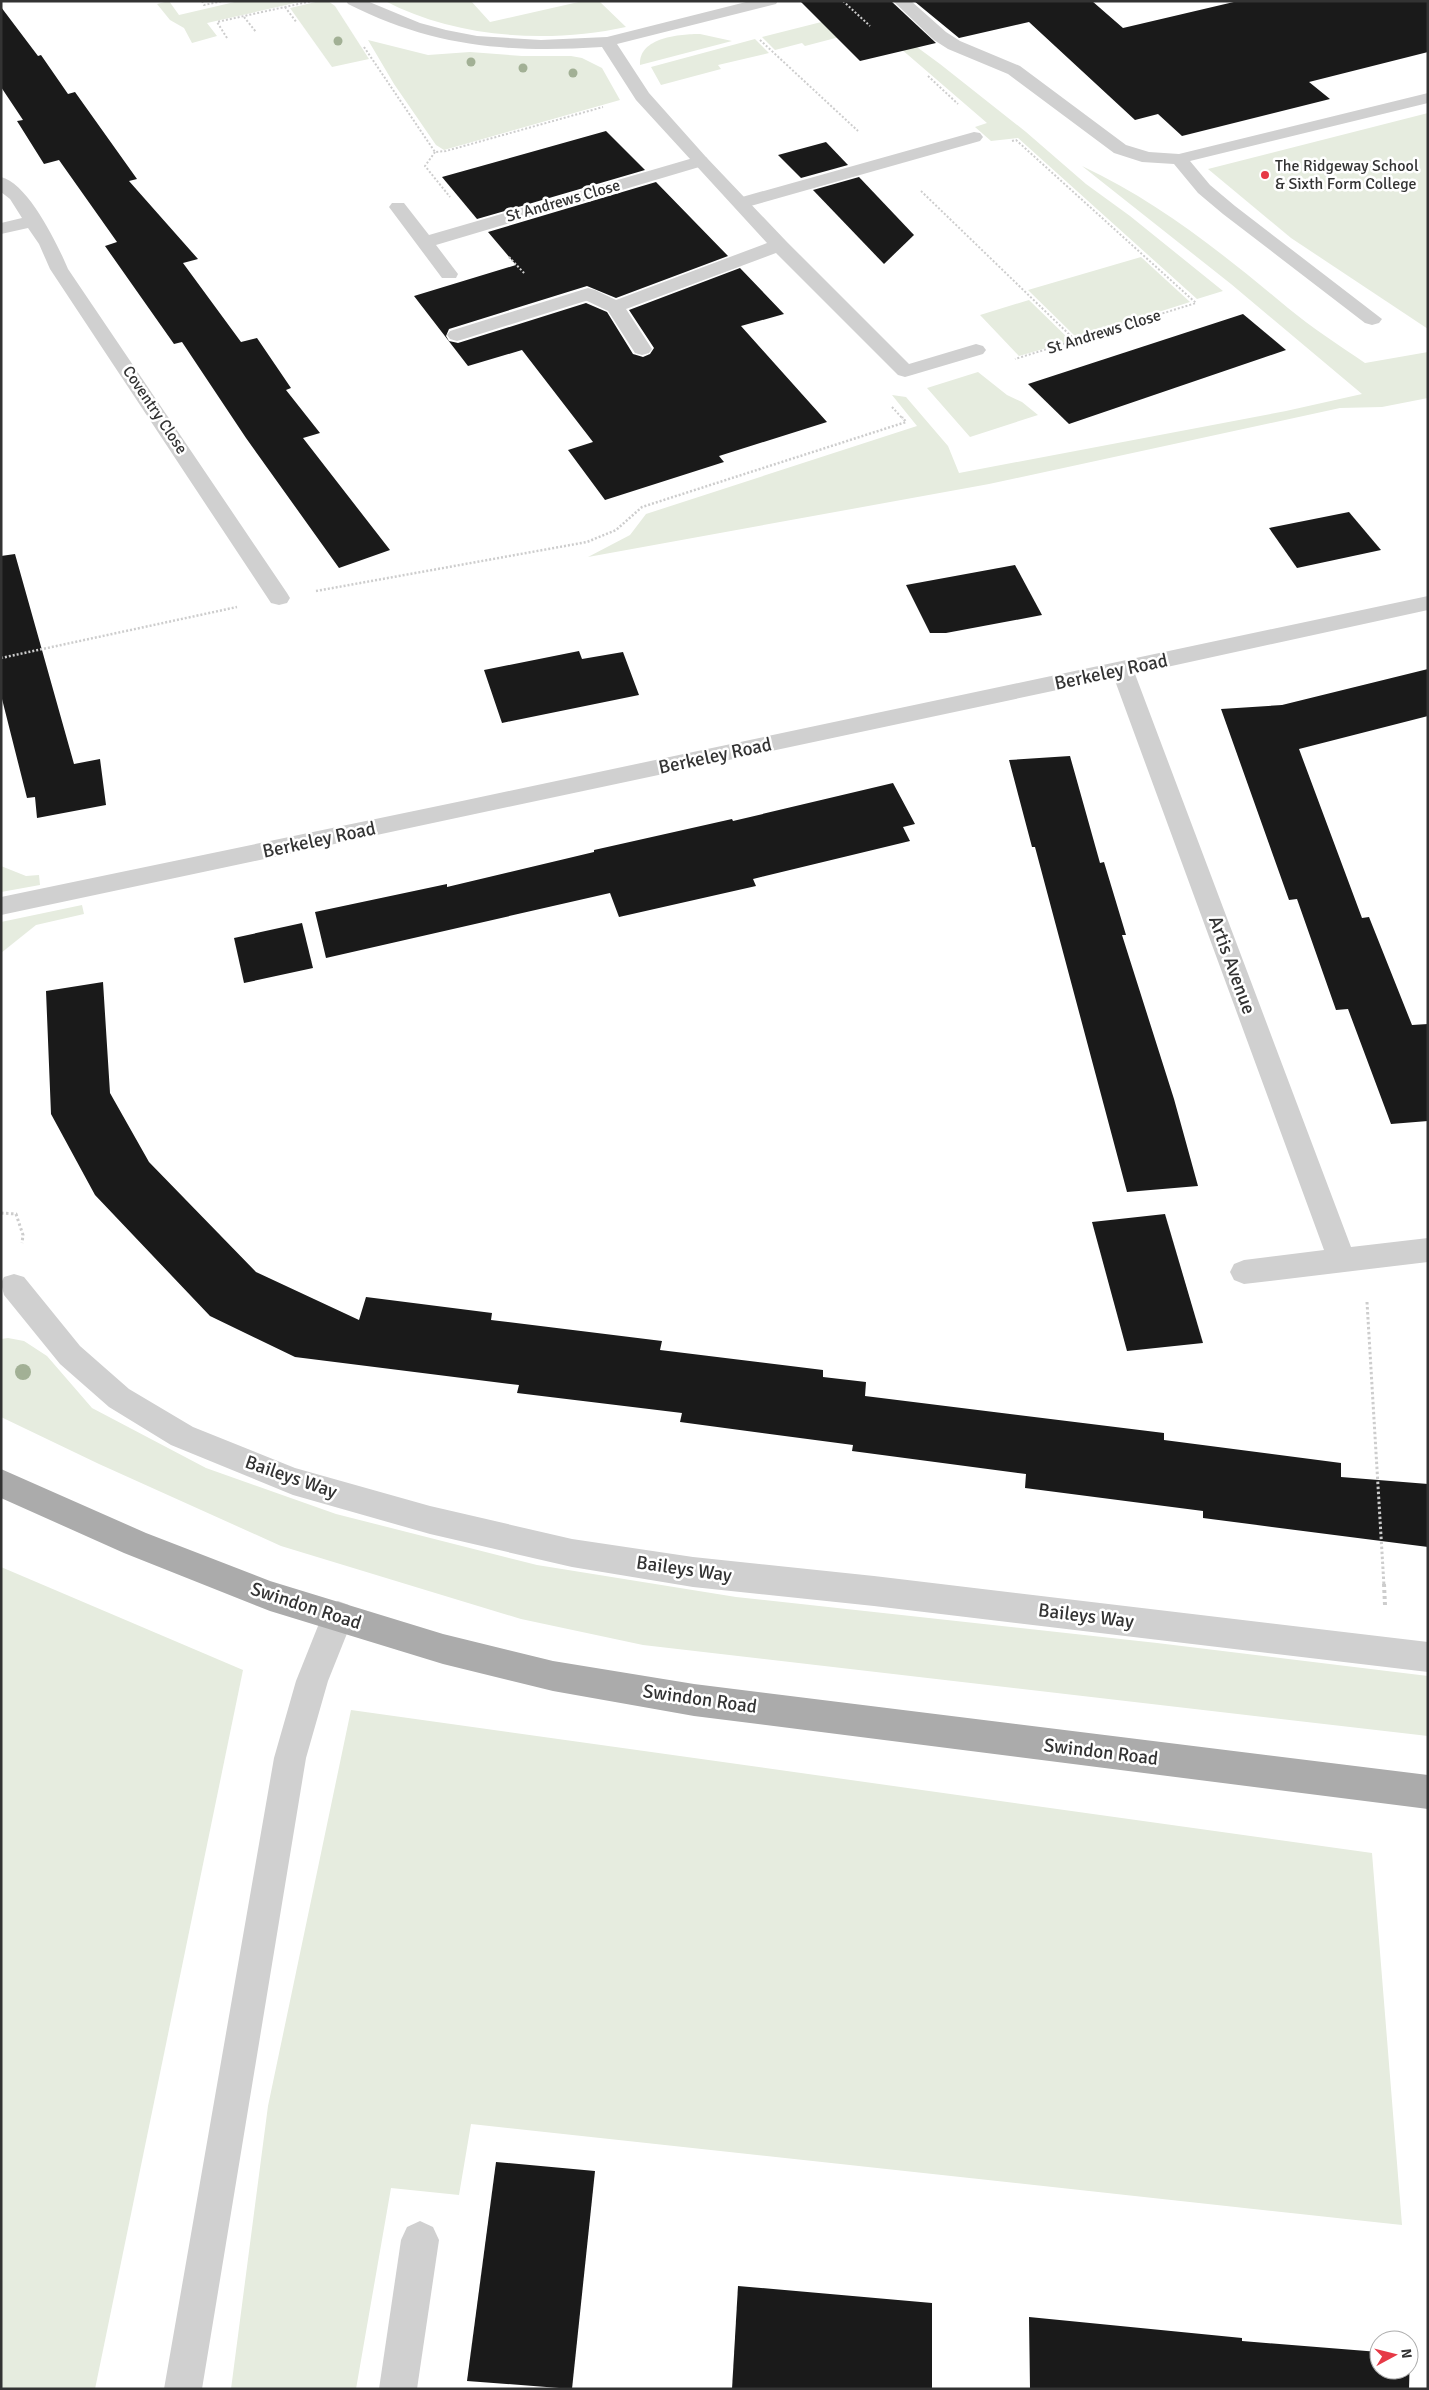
<svg xmlns="http://www.w3.org/2000/svg" width="1429" height="2390" font-family="Signika,sans-serif">
<style>
.green{fill:#e6ecdf}
.building{fill:#1a1a1a}
.lines{fill:none;stroke-linecap:round;stroke-linejoin:round}
.path-far3{stroke:#cdcdcd;stroke-width:2;stroke-dasharray:2 2;stroke-linecap:butt}
.path-far2{stroke:#cdcdcd;stroke-width:2.5;stroke-dasharray:2 2;stroke-linecap:butt}
.path-far1{stroke:#cdcdcd;stroke-width:3;stroke-dasharray:2.5 2.5;stroke-linecap:butt}
.path{stroke:#cdcdcd;stroke-width:4;stroke-dasharray:3 3;stroke-linecap:butt}
.service{fill:#d0d0d0;fill-rule:evenodd}
.minor{fill:#d0d0d0;fill-rule:evenodd}
.primary{fill:#ababab;fill-rule:evenodd}
.tree{fill:#a2b095}
.poi-dot{fill:#e63946;stroke:#fff;stroke-width:2}
.labels{text-anchor:middle;dominant-baseline:central;stroke-width:5;stroke-linejoin:round;paint-order:stroke}
.far-poi-label{font-size:16px;fill:#333;stroke:#fff;text-anchor:start}
.far-street-label{font-size:16px;fill:#333;stroke:#fff}
.street-label{font-size:19px;fill:#333;stroke:#fff}
</style>
<rect width="100%" height="100%" fill="#fff"/>
<g class="green">
<polygon points="169,1 179,15 239,1 304,1 207,23 217,36 192,43 184,28 170,20 157,4"/>
<polygon points="320,1 328,1 335,6 369,59 332,67 290,8"/>
<path d="M385,1H471L490,22L583,1H599L626,27C548,44 456,38 385,1Z"/>
<polygon points="853,14 870,29 805,46 802,43 775,50 762,37"/>
<polygon points="895,31 940,64 1026,132 1086,184 1130,216 1223,291 1197,299 1018,138 991,141 975,127 987,123 893,42"/>
<path d="M700,34L732,41L640,65C638,37 681,34 700,34Z"/>
<polygon points="755,39 769,53 718,65 721,69 661,85 651,67"/>
<polygon points="368,40 428,55 470,52 522,56 571,56 582,58 602,68 620,100 444,150 436,145 394,84"/>
<polygon points="1428,113 1428,329 1291,238 1208,169"/>
<path d="M1082,166C1159,202 1223,254 1288,308C1312,328 1339,345 1365,363L1428,352V398L1382,407L1340,408L989,484L588,557L630,535L646,514L917,426L892,395L906,397L948,446L959,473L1286,411L1362,394L1231,284Z"/>
<polygon points="1141,257 1190,302 1077,338 1028,290"/>
<polygon points="1029,300 1071,341 1019,356 980,315"/>
<polygon points="978,372 1007,395 1022,402 1038,415 970,437 927,388"/>
<polygon points="1,866 26,876 39,875 40,885 1,892"/>
<polygon points="82,905 84,914 36,925 1,953 1,922"/>
<polygon points="8,1338 24,1341 47,1356 92,1408 206,1468 336,1514 537,1565 736,1597 1157,1643 1428,1676 1428,1736 643,1645 521,1619 281,1546 99,1464 1,1417 1,1339"/>
<polygon points="1,1567 243,1670 95,2389 1,2389"/>
<polygon points="351,1710 1372,1853 1402,2225 471,2124 459,2195 391,2188 356,2389 231,2389 268,2106"/>
</g>
<g class="building">
<polygon points="800,1 891,1 936,43 860,61"/>
<polygon points="914,1 1092,1 1123,28 1238,1 1428,1 1428,52 1309,82 1330,99 1182,136 1158,114 1135,120 1029,22 959,38"/>
<polygon points="1,7 38,56 41,55 68,94 75,92 137,179 129,181 198,259 183,263 241,342 257,338 291,388 286,390 320,433 303,438 390,550 339,568 246,438 182,342 174,344 105,246 117,242 59,160 44,164 17,121 23,120 1,87"/>
<polygon points="606,131 645,170 477,219 442,177"/>
<polygon points="826,142 848,165 801,178 778,155"/>
<polygon points="859,177 914,235 884,264 813,190"/>
<polygon points="656,182 728,256 616,298 587,286 449,329 446,336 449,341 458,343 586,303 607,312 633,354 643,357 650,354 654,348 629,310 740,268 784,314 741,326 827,422 719,456 724,462 605,500 568,450 593,442 522,350 468,366 414,296 516,265 488,232"/>
<polygon points="1243,314 1286,350 1069,424 1028,384"/>
<polygon points="1349,512 1381,550 1297,568 1269,528"/>
<polygon points="15,554 74,764 100,759 106,805 37,818 35,797 27,798 1,695 1,556"/>
<polygon points="1015,565 1042,615 946,633 930,633 906,585"/>
<polygon points="579,651 582,659 623,652 639,695 502,723 484,670"/>
<polygon points="1428,669 1428,716 1299,749 1362,918 1369,917 1412,1025 1428,1024 1428,1121 1391,1124 1348,1009 1336,1010 1297,899 1289,900 1221,709 1282,705"/>
<polygon points="1070,756 1100,863 1104,862 1126,935 1122,935 1174,1099 1198,1186 1127,1192 1035,847 1032,847 1009,760"/>
<polygon points="893,783 915,824 903,827 910,841 753,879 756,886 619,917 610,893 326,958 315,912 447,884 447,887 594,852 594,850 732,819 733,821"/>
<polygon points="302,923 313,968 244,983 234,938"/>
<polygon points="103,982 110,1093 149,1162 256,1272 359,1320 366,1297 492,1313 491,1320 662,1341 660,1350 823,1370 823,1377 866,1382 865,1396 1164,1433 1164,1440 1341,1463 1341,1477 1428,1484 1428,1547 1203,1518 1203,1511 1025,1488 1026,1474 852,1451 853,1445 680,1422 682,1413 517,1393 519,1385 295,1357 210,1316 95,1195 51,1114 46,991"/>
<polygon points="1165,1214 1203,1343 1127,1351 1092,1222"/>
<polygon points="496,2162 595,2171 572,2389 467,2381"/>
<polygon points="738,2286 932,2303 932,2389 732,2389"/>
<polygon points="1029,2317 1242,2338 1242,2341 1379,2352 1379,2370 1409,2370 1410,2354 1409,2389 1030,2389"/>
</g>
<g class="lines">
<g class="path-far3">
<polyline points="202,1 204,5 223,1"/>
<polyline points="843,1 870,26"/>
<polyline points="285,7 297,23"/>
<polyline points="244,17 256,32"/>
<polyline points="227,38 217,22 312,1"/>
<polyline points="760,40 858,131"/>
<polyline points="364,47 435,152 446,151 603,107"/>
<polyline points="928,76 958,104"/>
<polyline points="1012,141 1016,140 1196,303 1015,359"/>
<polyline points="435,152 425,166 450,197"/>
<polyline points="921,191 1076,341"/>
<polyline points="509,257 525,274"/>
<polyline points="892,407 903,419"/>
</g>
<g class="path-far2">
<polyline points="316,591 587,542 616,530 642,507 906,422 902,417"/>
<polyline points="1,658 237,607"/>
</g>
<g class="path-far1">
<polyline points="1,1213 16,1214 23,1235 22,1243"/>
<polyline points="1367,1302 1384,1586"/>
</g>
<polyline class="path" points="1384,1584 1385,1605"/>
<g class="service">
<polygon points="893,1 911,1 946,32 960,41 1020,66 1126,145 1149,152 1179,154 1428,93 1428,103 1190,161 1210,185 1235,206 1382,319 1379,323 1372,325 1365,323 1223,214 1198,193 1174,164 1142,162 1114,153 1008,74 948,49 934,40"/>
<polygon points="974,132 980,133 983,137 980,141 747,207 735,207 732,203 735,199"/>
<polygon points="700,156 706,157 709,161 706,165 436,245 458,274 456,278 442,278 389,207 392,203 404,203 429,235"/>
<polygon points="588,288 595,290 597,294 595,298 464,339 457,341 450,339 447,335 450,331"/>
<polygon points="338,1601 349,1605 354,1616 328,1681 306,1758 202,2389 164,2389 274,1758 296,1681 322,1616 327,1605"/>
<polygon points="420,2221 433,2227 439,2240 417,2389 379,2389 401,2240 407,2227"/>
</g>
<g class="minor">
<path d="M346,1H367L420,23L446,30L477,36L541,40L607,37L750,1H778L776,4L617,44L649,93L706,157L786,241L909,364L976,344L983,346L986,350L983,354L912,375L905,377L898,375L776,253L626,309L652,349L649,353L642,355L635,353L608,311L581,298L579,294L581,290H595L616,300L767,243L636,100L602,47C508,53 433,47 348,4Z"/>
<path d="M1,177C28,183 58,245 68,269L287,593L290,598L287,603L279,605L271,603L50,269L39,244L28,228L1,234V223L22,218L10,199L1,192Z"/>
<polygon points="1428,596 1428,610 1135,674 1351,1247 1428,1238 1428,1262 1244,1284 1234,1280 1230,1272 1234,1264 1244,1260 1324,1250 1114,678 1,915 1,897 462,801"/>
<polygon points="14,1274 24,1277 80,1346 129,1389 193,1427 295,1468 430,1506 572,1539 693,1557 874,1576 1428,1642 1428,1672 874,1606 693,1587 572,1567 430,1534 293,1495 171,1445 109,1407 60,1364 4,1295 1,1283 4,1277"/>
</g>
<polygon class="primary" points="1,1469 146,1533 270,1581 443,1634 553,1661 694,1684 1428,1775 1428,1809 694,1716 553,1691 443,1664 270,1611 124,1553 1,1498"/>
</g>
<g class="tree">
<circle cx="338" cy="41" r="4.5"/>
<circle cx="471" cy="62" r="4.5"/>
<circle cx="523" cy="68" r="4.5"/>
<circle cx="573" cy="73" r="4.5"/>
<circle cx="23" cy="1372" r="8"/>
</g>
<circle class="poi-dot" cx="1265" cy="175" r="5"/>
<g class="labels">
<g class="far-poi-label">
<text x="1275" y="166">The Ridgeway School<tspan x="1275" dy="18">&amp; Sixth Form College</tspan></text>
</g>
<g class="far-street-label">
<text transform="translate(563 201) rotate(-16)">St Andrews Close</text>
<text transform="translate(1104 332) rotate(-17)">St Andrews Close</text>
<text transform="translate(155 410) rotate(56)">Coventry Close</text>
</g>
<g class="street-label">
<text transform="translate(1111 672) rotate(-12)">Berkeley Road</text>
<text transform="translate(715 756) rotate(-12)">Berkeley Road</text>
<text transform="translate(319 840) rotate(-12)">Berkeley Road</text>
<text transform="translate(1232 965) rotate(70)">Artis Avenue</text>
<text transform="translate(291 1477) rotate(19)">Baileys Way</text>
<text transform="translate(684 1569) rotate(8)">Baileys Way</text>
<text transform="translate(306 1606) rotate(18)">Swindon Road</text>
<text transform="translate(1086 1616) rotate(7)">Baileys Way</text>
<text transform="translate(700 1699) rotate(8)">Swindon Road</text>
<text transform="translate(1101 1752) rotate(7)">Swindon Road</text>
</g>
</g>
<rect width="1429" height="2390" fill="none" stroke="#333333" stroke-width="5"/>
<g transform="translate(1394 2355) rotate(83)"><circle r="24" fill="#ffffff" stroke="#adadad"/>
<path d="M0-4L9 19L0 12L-9 19Z" fill="#e63946"/>
<text y="-8" font-size="14" font-weight="bold" text-anchor="middle" fill="#333333">N</text>
</g>
</svg>
